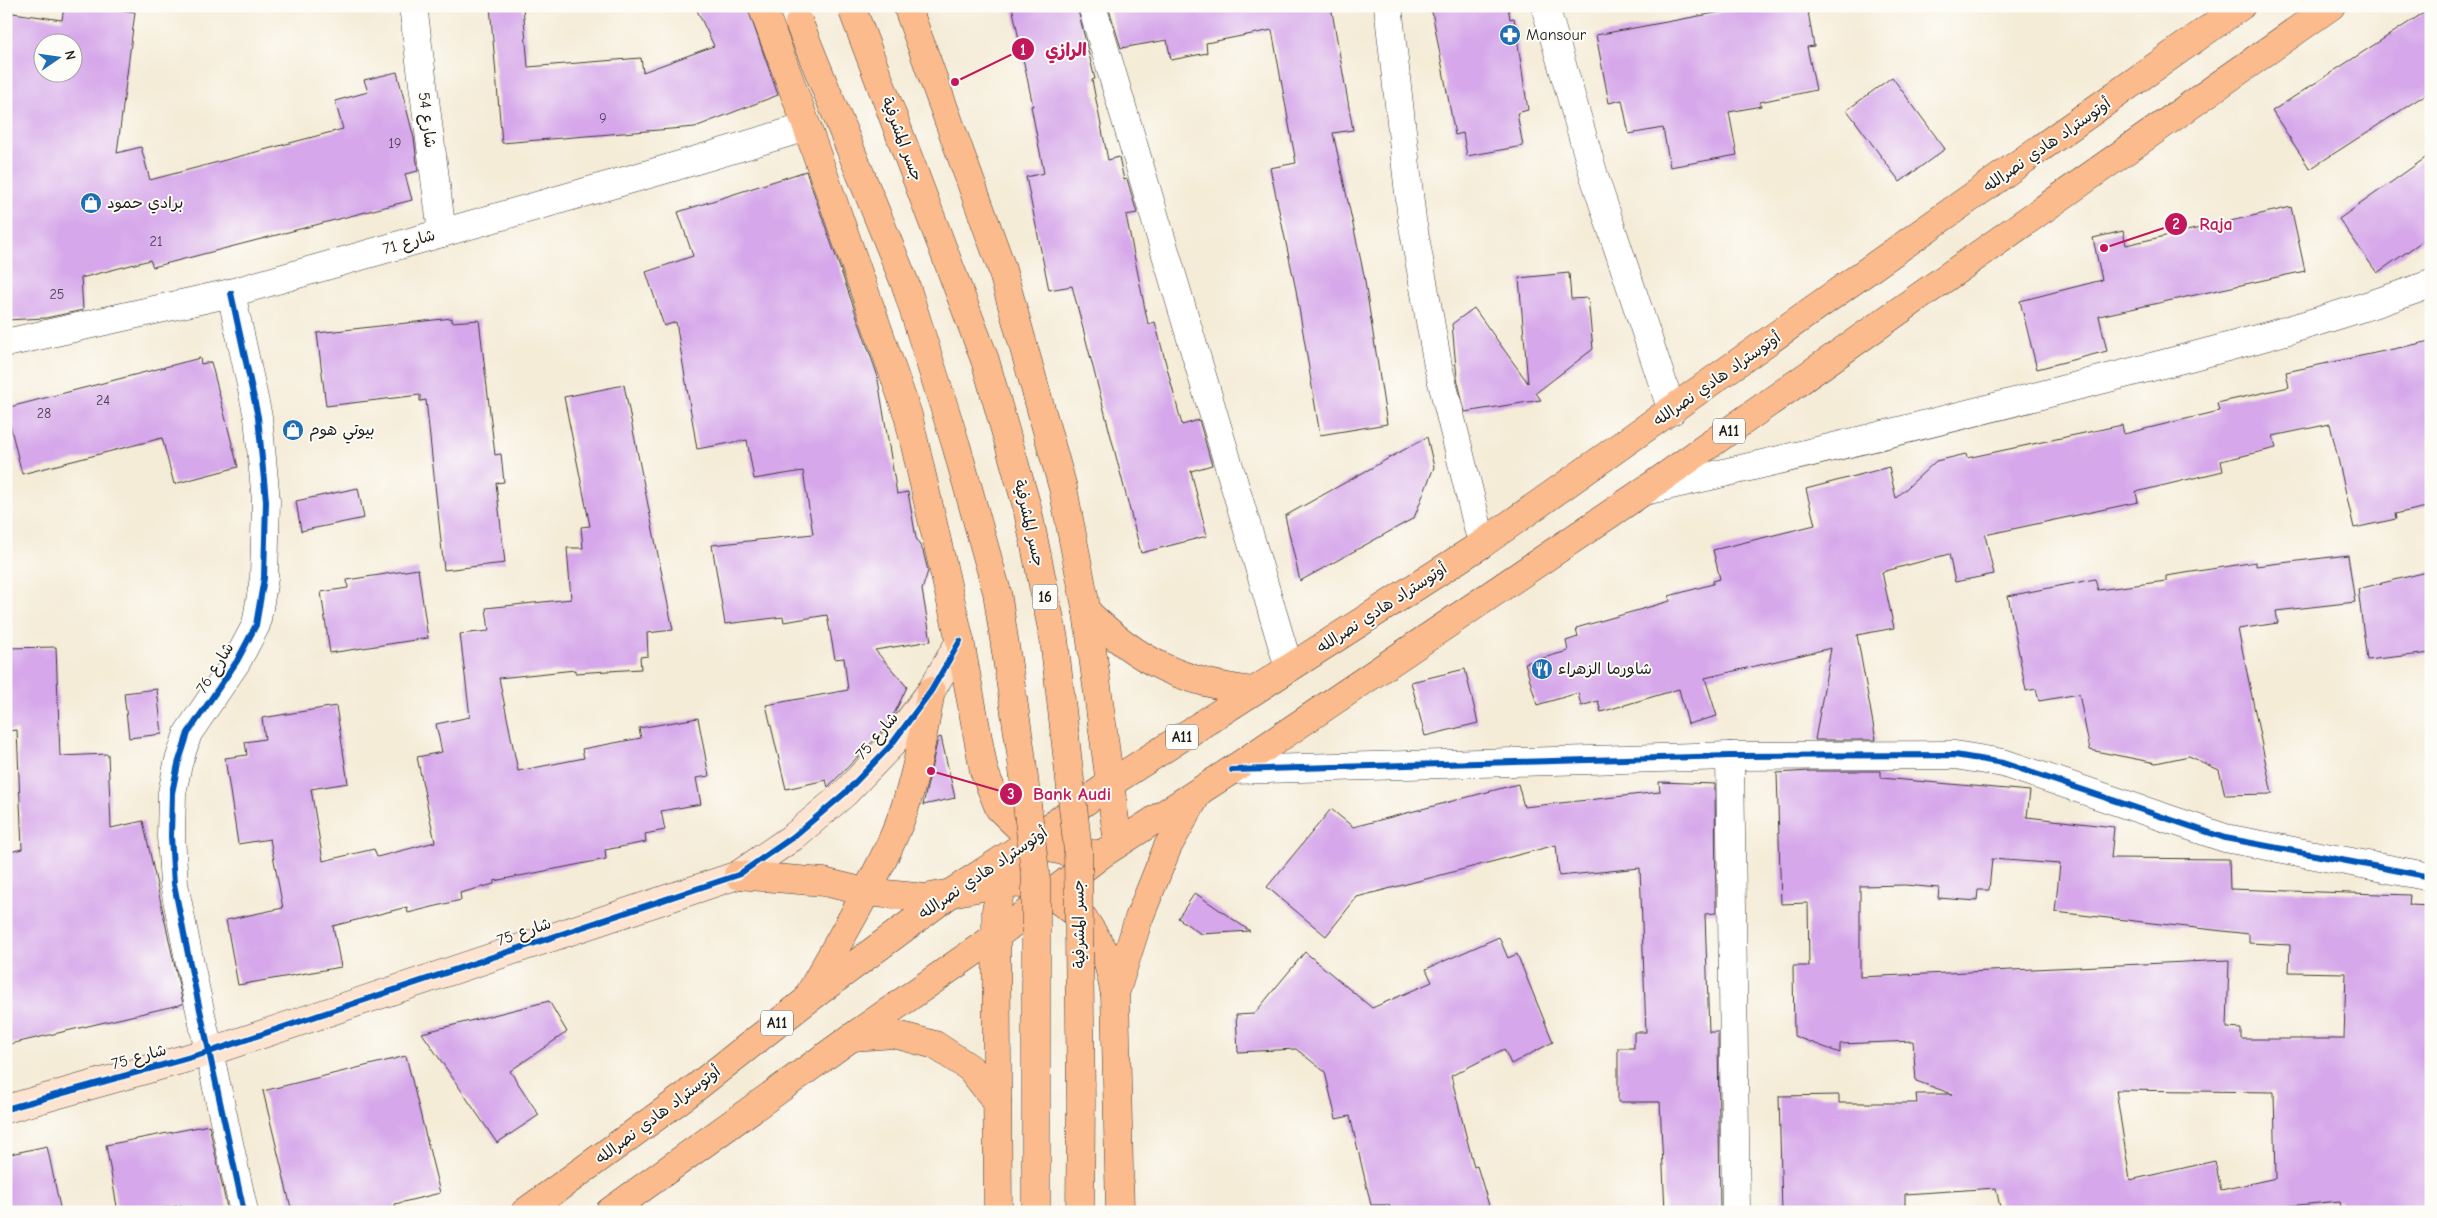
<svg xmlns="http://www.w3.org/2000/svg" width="2437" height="1218" font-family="'Comic Neue','Playpen Sans Arabic',sans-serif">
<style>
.building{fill:#d6a7ea;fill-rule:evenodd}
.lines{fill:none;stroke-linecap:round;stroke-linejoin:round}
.street-casing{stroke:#3d3b38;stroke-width:29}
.secondary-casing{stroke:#3d3b38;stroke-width:29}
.highway-casing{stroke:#3d3b38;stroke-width:29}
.street{stroke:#fff;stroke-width:28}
.secondary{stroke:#fde4d1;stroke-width:28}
.highway{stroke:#fbbb8d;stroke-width:28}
.primary-bridge-casing{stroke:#3d3b38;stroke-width:29;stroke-linecap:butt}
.primary-bridge{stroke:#fbbb8d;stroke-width:28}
.cycleway-casing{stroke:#fdfcf7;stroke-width:9}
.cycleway{stroke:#0057b8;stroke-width:6}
.labels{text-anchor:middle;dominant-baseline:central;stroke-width:4;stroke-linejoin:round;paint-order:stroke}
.number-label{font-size:14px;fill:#4a3f50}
.shield{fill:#fdfcf7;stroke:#605f5e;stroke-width:1}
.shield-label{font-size:15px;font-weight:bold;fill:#1c1c1c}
.poi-label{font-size:16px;fill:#1c1c1c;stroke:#fdfcf7;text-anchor:start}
.street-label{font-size:16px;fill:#1c1c1c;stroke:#fdfcf7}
.leader{fill:none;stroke:#c2185b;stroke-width:2}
.callout-dot{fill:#c2185b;stroke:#fdfcf7;stroke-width:2}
.mark-label{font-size:15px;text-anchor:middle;font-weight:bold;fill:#fff}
.callout-label{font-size:18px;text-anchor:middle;font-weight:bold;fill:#c2185b;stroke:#fdfcf7;stroke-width:4;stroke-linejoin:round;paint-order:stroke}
</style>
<rect width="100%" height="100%" fill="#fdfcf7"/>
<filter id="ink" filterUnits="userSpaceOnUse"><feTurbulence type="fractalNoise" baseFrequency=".02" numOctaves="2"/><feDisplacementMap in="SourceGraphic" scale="10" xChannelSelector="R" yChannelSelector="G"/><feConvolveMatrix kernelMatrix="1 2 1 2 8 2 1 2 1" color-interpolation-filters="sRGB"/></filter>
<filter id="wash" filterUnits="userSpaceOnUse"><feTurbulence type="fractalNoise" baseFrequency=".0096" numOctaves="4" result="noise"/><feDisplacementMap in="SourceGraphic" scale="20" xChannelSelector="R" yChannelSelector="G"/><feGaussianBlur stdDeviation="1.12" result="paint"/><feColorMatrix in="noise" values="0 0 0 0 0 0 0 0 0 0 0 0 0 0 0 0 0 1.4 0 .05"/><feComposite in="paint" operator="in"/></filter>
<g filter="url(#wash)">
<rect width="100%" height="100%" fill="#f5ecd8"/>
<g id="blocks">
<g class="building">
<path d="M64,6H92L135,12L117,153L141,147L150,180L343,129L335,101L368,92L364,80L397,72L414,138L418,171L405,174L412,200L153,267L150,260L81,278L83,310L46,318L6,320V12L62,20ZM42,42H72V72H42Z"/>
<polygon points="490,6 523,6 528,67 641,58 643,72 714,46 695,6 747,6 778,95 695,127 502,143"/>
<polygon points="1012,6 1077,6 1095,79 1092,80 1108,160 1119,157 1124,180 1127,179 1137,213 1126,215 1148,324 1155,322 1182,425 1199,420 1212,465 1191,471 1207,536 1141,553 1072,286 1049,290 1026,177 1044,173 1031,106 1033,106"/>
<polygon points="1108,6 1331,6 1353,130 1333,133 1364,275 1387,424 1320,435 1296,290 1270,168 1296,163 1272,30 1206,43 1207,53 1171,60 1167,40 1121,48"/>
<polygon points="1431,6 1508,6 1510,19 1514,18 1528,110 1517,113 1523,146 1467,156 1463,133 1455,135"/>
<polygon points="1753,6 1807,6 1814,46 1807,47 1816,90 1760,102 1761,106 1729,112 1737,155 1670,167 1663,128 1629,134 1622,100 1609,103 1596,35"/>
<polygon points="2431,8 2431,91 2310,169 2272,111"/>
<polygon points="1892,77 1945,149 1900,182 1847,110"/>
<polygon points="2431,154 2431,235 2377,273 2339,219"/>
<polygon points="806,171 877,374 897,494 908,492 916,538 923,551 928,571 922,590 931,641 875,650 907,687 893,716 879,735 828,787 826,780 786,789 766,705 848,690 844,658 835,659 827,615 784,622 783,617 725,624 712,545 813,534 803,471 754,479 747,440 697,449 676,322 664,326 646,272 693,256 678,212"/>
<polygon points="2291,207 2305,271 2099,316 2107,351 2037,369 2020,301 2102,280 2093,238 2123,231 2126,245"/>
<polygon points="1569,273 1571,299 1588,298 1593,349 1536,393 1541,400 1465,412 1457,378 1452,324 1474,308 1528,383 1519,278"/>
<polygon points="452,318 452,322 479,320 495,455 501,454 504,482 496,483 505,563 444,570 426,400 420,401 420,395 326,406 317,333"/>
<polygon points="2431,341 2431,506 2395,514 2396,519 2354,528 2330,424 2273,436 2276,448 2221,461 2223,471 2136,492 2138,502 1985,535 1994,574 1955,582 1949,554 1882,572 1894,628 1857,635 1876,740 1815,740 1831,648 1705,678 1717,716 1688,724 1679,689 1601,712 1598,701 1581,706 1578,693 1537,705 1525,663 1568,651 1566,641 1578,637 1576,628 1670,601 1669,596 1713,584 1713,581 1720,579 1713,550 1815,525 1806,489 1889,467 1896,498 1936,461 1966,454 1967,458 2122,425 2124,434 2219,411 2217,403 2289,387 2286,372"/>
<polygon points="200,358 201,364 211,362 238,467 174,484 162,438 22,474 6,408"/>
<polygon points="624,385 673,630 647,633 648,656 640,657 641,669 575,673 575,670 499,678 518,771 584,758 582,749 641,738 639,728 698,718 709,776 696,778 701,804 661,811 665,830 645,834 646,842 605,850 606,859 494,881 494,884 460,893 461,900 408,913 407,907 333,926 341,967 238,985 226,920 283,908 270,839 238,844 225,758 247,755 245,742 265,739 262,718 336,706 348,783 311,789 323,861 374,849 377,857 435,842 417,757 442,752 436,724 470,717 460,634 489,631 486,608 571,599 567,548 583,548 581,527 590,526 564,397"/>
<polygon points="1427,437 1434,467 1414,518 1300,581 1285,516"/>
<polygon points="358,488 364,518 301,531 296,501"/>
<polygon points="2348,555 2355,602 2276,611 2278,623 2238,629 2272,794 2225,795 2219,770 2189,756 2156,763 2090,750 2079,694 2039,701 2036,689 2026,691 2008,596 2095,579 2098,590 2166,581 2166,576 2256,562 2256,566"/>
<polygon points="418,569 428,638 330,653 321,592 348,588 347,580"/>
<polygon points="2431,571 2431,653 2367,660 2358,589"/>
<polygon points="56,647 60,756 108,754 111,828 143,821 183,1004 6,1045 6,853 22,849 17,730 6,731 6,648"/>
<polygon points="1465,669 1478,723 1425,736 1411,682"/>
<polygon points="157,689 162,734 129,738 124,693"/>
<polygon points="941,737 955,798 923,805 938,738"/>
<path d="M1810,771H1881V778L2030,791L2027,817L2114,827L2111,858L2229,859L2230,889L2410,895L2409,905L2431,906V1212H2342L2340,1201L2225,1212H2001L1996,1188L1905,1194V1212H1782L1779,1096L1839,1095V1103H1917L1916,1094H1952L1916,1081L1913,1041L1840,1044V1053L1794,1036L1793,966H1809L1808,903L1781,904L1777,773ZM1992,859L2060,864L2055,912L2249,934V943L2290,945L2289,972L2346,973L2344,1039H2241V1029L2227,1028L2229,960L1860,977V886L1905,885L1939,888L1938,898L1977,901L1978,890H1989ZM2116,1090L2274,1092L2276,1178L2221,1190L2215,1161L2130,1180Z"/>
<polygon points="1659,782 1715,784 1716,913 1705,914 1709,1032 1718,1032 1720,1212 1665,1212 1660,1102 1618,1102 1618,1048 1634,1048 1634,1032 1646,1032 1640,868 1559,876 1556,845 1357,897 1326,936 1267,887 1331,809 1353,827 1518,784 1524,807 1660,792"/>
<polygon points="1195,893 1250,931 1201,934 1178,918"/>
<polygon points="1499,937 1508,958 1517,954 1553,1042 1511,1064 1504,1049 1451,1076 1474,1167 1477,1166 1491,1212 1391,1212 1389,1205 1371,1205 1350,1116 1336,1119 1325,1072 1296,1049 1238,1052 1236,1015 1254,1014 1305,952 1372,1008 1432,982 1426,969"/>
<polygon points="549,1001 567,1032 510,1071 539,1115 497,1143 422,1033"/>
<polygon points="406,1056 440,1193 395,1204 397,1212 292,1212 263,1091"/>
<polygon points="209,1125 228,1212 183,1212 181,1205 146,1212 118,1212 106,1145"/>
<polygon points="47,1146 61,1212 6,1212 6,1155"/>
</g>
</g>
</g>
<g filter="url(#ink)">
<use href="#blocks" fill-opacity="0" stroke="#3d3b38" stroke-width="1"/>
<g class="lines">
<g class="street-casing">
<g id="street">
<polyline points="413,6 442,233"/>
<polyline points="1092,6 1289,668"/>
<polyline points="1388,6 1412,220 1438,366 1482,544"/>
<polyline points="1545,6 1595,179 1672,411"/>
<polyline points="231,293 258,417 266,501 264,578 256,625 237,661 188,733 178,764 172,793 171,836 174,884 190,964 244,1212"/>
<polyline points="6,343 231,293 663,170 807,127"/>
<path d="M1644,491C1785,460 1925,425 2065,389C2188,358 2312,327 2431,284"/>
<polyline points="1730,756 1736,1212"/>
<polyline points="1232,770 1730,756 1955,755 2003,763 2225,838 2431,877"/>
</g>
</g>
<g class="secondary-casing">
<polyline id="secondary" points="6,1109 209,1052 738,875 793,837 845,793 891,745 931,691 960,641"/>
</g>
<g class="highway-casing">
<g id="highway">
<polyline points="762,6 807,127 908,415 960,641 984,771 999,808 1032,840 1054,849 1078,854 1102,854"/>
<polyline points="907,6 1001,266 1063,488 1087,612 1118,843"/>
<path d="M1087,612C1139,662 1181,682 1253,691"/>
<polyline points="738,875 824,882 866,892 926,898 1001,883 1023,884 1050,894 1084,919 1106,954 1115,994"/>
<path d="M810,993C838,942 869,892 893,838C914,792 922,740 931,691"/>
<polyline points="853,1037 894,1034 935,1045 970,1068 997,1102"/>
<polyline points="525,1212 685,1096 806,1001 954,891 1032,840 1111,783 1482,544 2241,6"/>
<polyline points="609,1212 852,1037 995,937 1102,854 1232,770 1644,491 2331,6"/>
<polyline points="998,1212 996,910 1006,867"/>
<polyline points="1120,1212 1115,994 1139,918 1168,846 1198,793"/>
</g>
</g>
<use href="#street" class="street"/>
<use href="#secondary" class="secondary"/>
<use href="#highway" class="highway"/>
<g class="primary-bridge-casing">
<g id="primary-bridge">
<polyline points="853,11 985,360 1027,507 1054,639 1078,851 1081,1102 1080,1212"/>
<polyline points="799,23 906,286 956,445 997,592 1021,753 1036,880 1036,1212"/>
</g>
</g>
<use href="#primary-bridge" class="primary-bridge"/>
<g class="cycleway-casing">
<g id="cycleway">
<polyline points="231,293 258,417 266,501 264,578 256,625 237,661 188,733 178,764 172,793 171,836 174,884 190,964 244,1212"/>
<polyline points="1232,770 1730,756 1955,755 2003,763 2225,838 2431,877"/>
<polyline points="6,1109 209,1052 738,875 793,837 845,793 891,745 931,691 960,641"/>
</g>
</g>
<use href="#cycleway" class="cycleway"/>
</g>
</g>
<defs>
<g id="pharmacy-disc" transform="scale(1.125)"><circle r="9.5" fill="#1f6fb2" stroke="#fdfcf7"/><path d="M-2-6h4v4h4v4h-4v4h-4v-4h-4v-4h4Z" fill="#fff"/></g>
<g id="shop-disc" transform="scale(1.125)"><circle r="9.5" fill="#1f6fb2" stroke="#fdfcf7"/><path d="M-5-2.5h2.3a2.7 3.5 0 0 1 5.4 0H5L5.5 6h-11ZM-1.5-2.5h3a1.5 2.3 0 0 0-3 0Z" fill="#fff"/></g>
<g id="restaurant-disc" transform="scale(1.125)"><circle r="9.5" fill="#1f6fb2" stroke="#fdfcf7"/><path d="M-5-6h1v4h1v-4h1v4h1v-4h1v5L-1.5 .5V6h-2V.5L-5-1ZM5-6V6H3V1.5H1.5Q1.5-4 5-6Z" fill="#fff"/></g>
</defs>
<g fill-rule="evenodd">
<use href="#pharmacy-disc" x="1510" y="35"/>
<use href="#shop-disc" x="91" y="203"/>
<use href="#shop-disc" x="293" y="430"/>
<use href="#restaurant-disc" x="1542" y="669"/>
</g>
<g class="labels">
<g class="number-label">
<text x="603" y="118">9</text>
<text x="395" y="143">19</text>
<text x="156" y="241">21</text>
<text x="57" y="294">25</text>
<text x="103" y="400">24</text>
<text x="44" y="413">28</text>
</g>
<g class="shield">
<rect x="1713" y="418.5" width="32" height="25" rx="4"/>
<rect x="1032.5" y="584.5" width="25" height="25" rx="4"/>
<rect x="1166" y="724.5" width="32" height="25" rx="4"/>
<rect x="761" y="1010.5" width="32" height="25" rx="4"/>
</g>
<g class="shield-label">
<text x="1729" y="431">A11</text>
<text x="1045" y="597">16</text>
<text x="1182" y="737">A11</text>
<text x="777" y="1023">A11</text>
</g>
<g class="poi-label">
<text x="1526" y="35">Mansour</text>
<text x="107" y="203">برادي حمود</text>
<text x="309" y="430">بيوتي هوم</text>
<text x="1558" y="669">شاورما الزهراء</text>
</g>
<g class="street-label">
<text transform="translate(427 120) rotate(83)">شارع 54</text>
<text transform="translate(902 139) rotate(69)">جسر المشرفية</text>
<text transform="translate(2047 145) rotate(-35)">أوتوستراد هادي نصرالله</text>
<text transform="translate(409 242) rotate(-16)">شارع 71</text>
<text transform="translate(1717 379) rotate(-35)">أوتوستراد هادي نصرالله</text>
<text transform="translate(1029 523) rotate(77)">جسر المشرفية</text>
<text transform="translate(1382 608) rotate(-33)">أوتوستراد هادي نصرالله</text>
<text transform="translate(215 668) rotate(-58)">شارع 76</text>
<text transform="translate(877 736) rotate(-50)">شارع 75</text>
<text transform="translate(983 873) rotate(-34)">أوتوستراد هادي نصرالله</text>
<text transform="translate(1079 924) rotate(-91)">جسر المشرفية</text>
<text transform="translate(524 932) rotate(-19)">شارع 75</text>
<text transform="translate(139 1057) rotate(-16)">شارع 75</text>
<text transform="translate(658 1115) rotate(-37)">أوتوستراد هادي نصرالله</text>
</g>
</g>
<path class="leader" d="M955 82L1023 49M2104 248L2176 224M931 771L1011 794"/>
<g class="callout-dot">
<circle cx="955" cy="82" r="5"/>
<circle cx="2104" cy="248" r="5"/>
<circle cx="931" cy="771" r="5"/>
<circle cx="1023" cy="49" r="12"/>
<circle cx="2176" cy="224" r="12"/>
<circle cx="1011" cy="794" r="12"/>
</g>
<g class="mark-label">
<text x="1023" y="55">1</text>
<text x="2176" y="229">2</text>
<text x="1011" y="799">3</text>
</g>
<g class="callout-label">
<text x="1066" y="56">الرازي</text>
<text x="2216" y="230">Raja</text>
<text x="1072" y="800">Bank Audi</text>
</g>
<rect width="2437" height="1218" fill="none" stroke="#fdfcf7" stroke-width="25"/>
<g transform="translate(58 58) rotate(77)"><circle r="24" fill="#fdfcf7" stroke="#a3a29f"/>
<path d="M0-4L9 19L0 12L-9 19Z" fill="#1f6fb2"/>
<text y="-8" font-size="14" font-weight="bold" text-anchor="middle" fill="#1c1c1c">N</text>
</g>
</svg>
